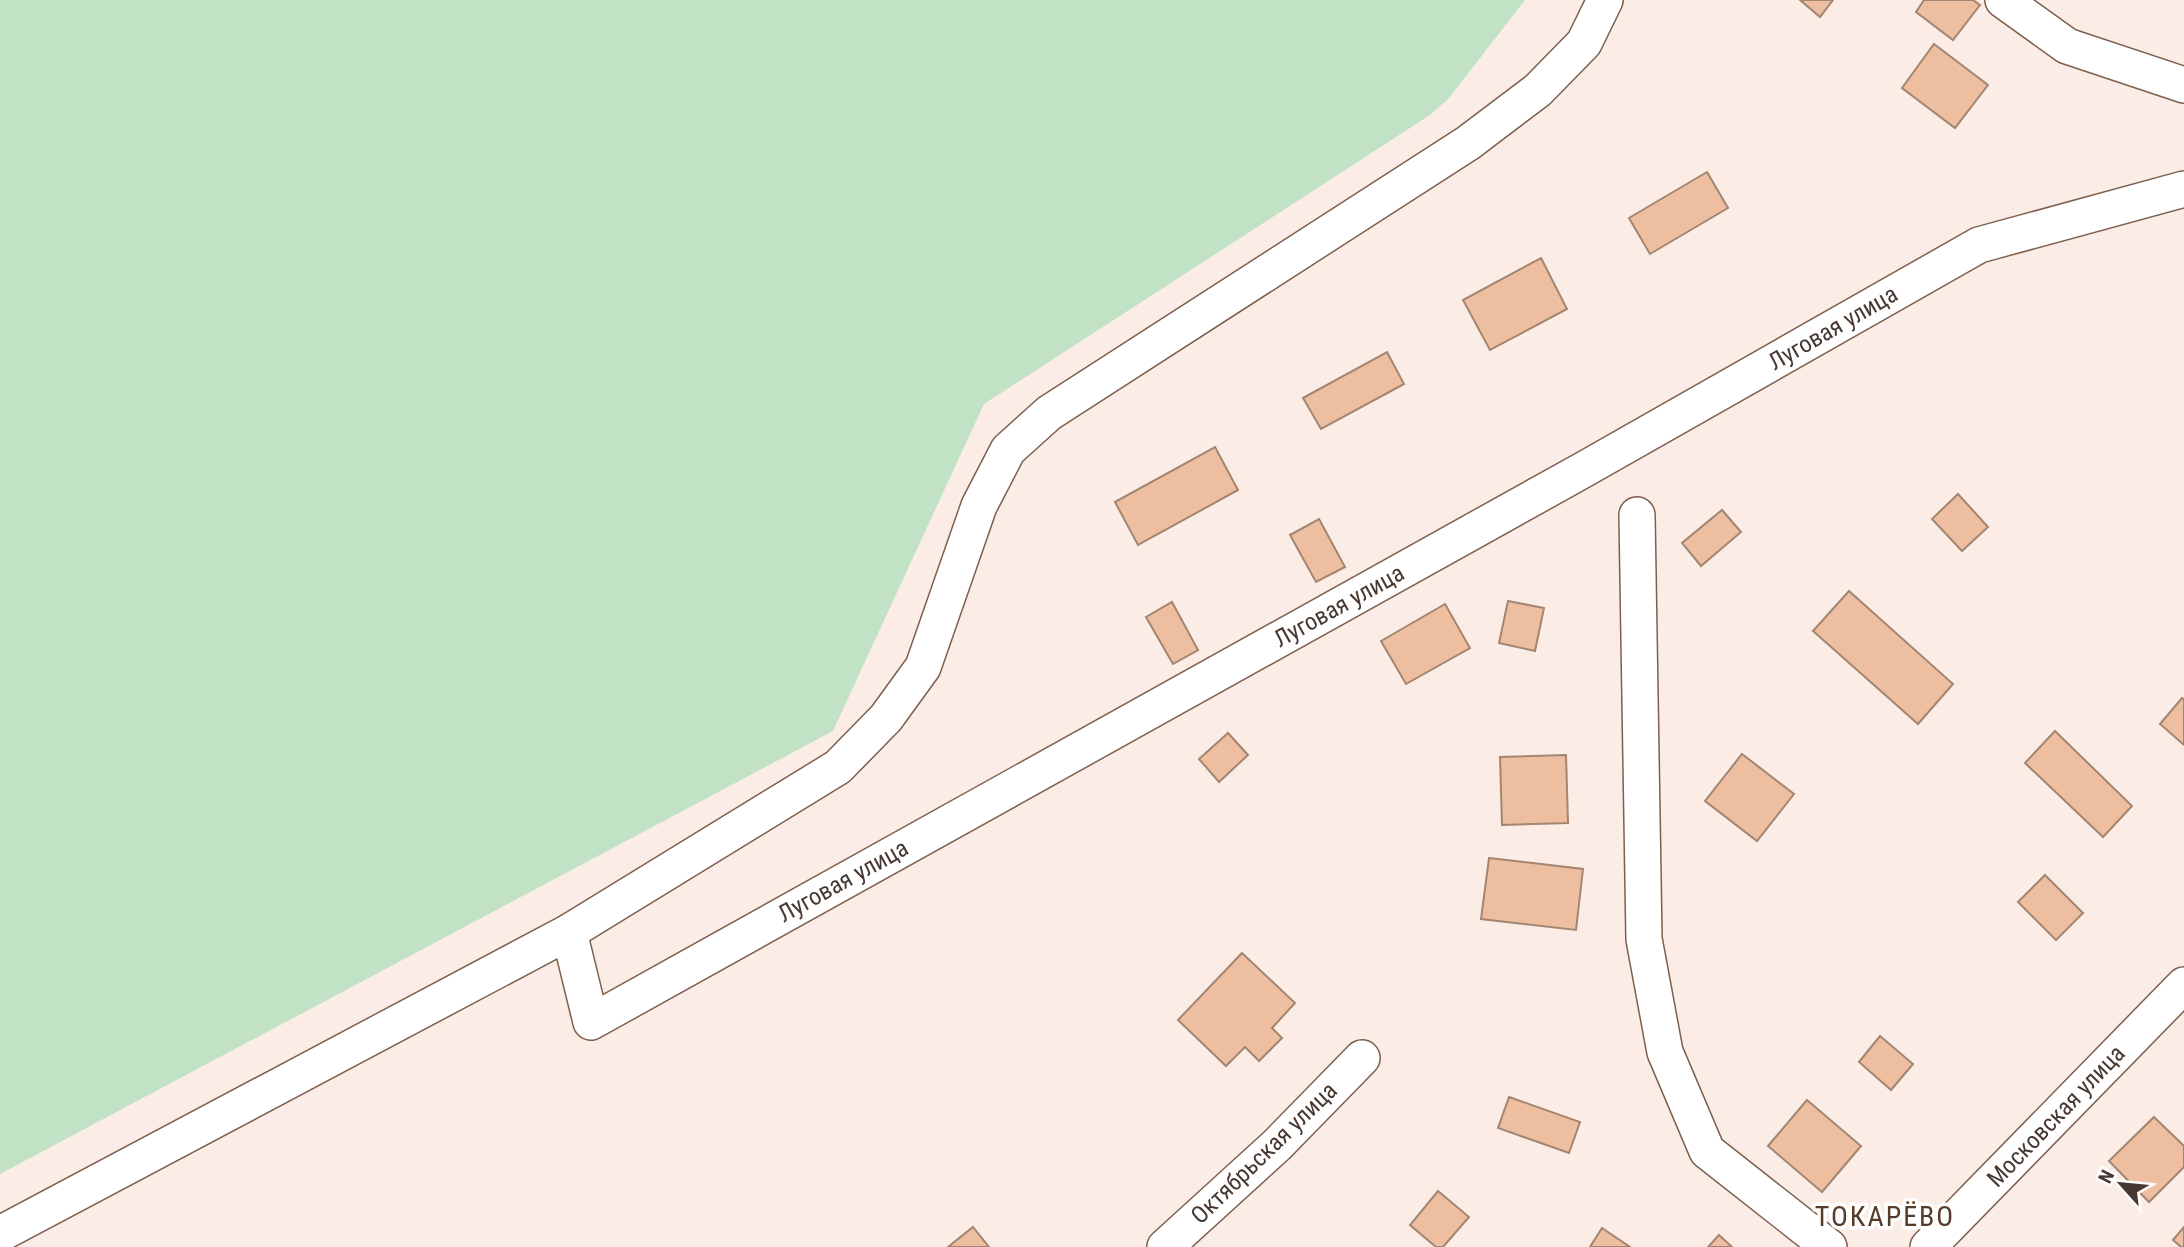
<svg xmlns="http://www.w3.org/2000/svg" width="2184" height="1247" font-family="'Roboto Condensed',sans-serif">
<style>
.green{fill:#c2e2c5}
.building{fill:#edbfa0;stroke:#a38571;stroke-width:2}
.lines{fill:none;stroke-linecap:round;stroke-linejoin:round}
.minor-casing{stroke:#7d5f4e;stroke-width:38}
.minor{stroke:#fff;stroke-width:35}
.labels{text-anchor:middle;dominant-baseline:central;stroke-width:7;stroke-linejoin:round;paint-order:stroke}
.street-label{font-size:24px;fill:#473931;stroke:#fdfefd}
.quarter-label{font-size:28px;letter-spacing:2px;fill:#563a2a;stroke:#fdfefd}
</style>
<rect width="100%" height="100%" fill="#fbede5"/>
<polygon class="green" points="0,0 1525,0 1449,98 1430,115 984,404 833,731 0,1174"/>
<g class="building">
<polygon points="1800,0 1833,0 1820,17"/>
<polygon points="1924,0 1973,0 1980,5 1953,40 1916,12"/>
<polygon points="1934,44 1988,85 1955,128 1902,88"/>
<polygon points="1707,172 1728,208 1650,254 1629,218"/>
<polygon points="1541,258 1567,309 1490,350 1463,300"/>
<polygon points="1387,352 1404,384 1321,429 1303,398"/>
<polygon points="1215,447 1238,490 1138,545 1115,502"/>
<polygon points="1958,494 1988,527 1962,551 1932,519"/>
<polygon points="1722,510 1741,532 1701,566 1682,543"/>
<polygon points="1319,519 1345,567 1316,582 1290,535"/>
<polygon points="1849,591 1953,684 1918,724 1813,631"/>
<polygon points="1508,601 1544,608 1535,651 1499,643"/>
<polygon points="1172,602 1198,650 1173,664 1146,617"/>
<polygon points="1445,604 1470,648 1406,684 1381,641"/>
<polygon points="2182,698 2184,699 2184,745 2160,724"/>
<polygon points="2055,731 2132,806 2103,837 2025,763"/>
<polygon points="1228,733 1248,755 1219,782 1199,759"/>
<polygon points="1742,754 1794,794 1757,841 1705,801"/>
<polygon points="1566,755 1568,823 1502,825 1500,757"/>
<polygon points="1489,858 1583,869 1576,930 1481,919"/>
<polygon points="2045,875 2083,913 2056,940 2018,902"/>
<polygon points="1242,953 1295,1003 1272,1028 1282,1038 1259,1061 1245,1047 1226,1066 1178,1020"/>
<polygon points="1880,1036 1913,1064 1891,1090 1859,1062"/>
<polygon points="1509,1097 1580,1122 1569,1153 1498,1128"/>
<polygon points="1807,1100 1861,1146 1822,1192 1768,1146"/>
<polygon points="2154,1117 2184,1146 2184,1167 2149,1202 2109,1161"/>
<polygon points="1438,1191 1469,1217 1443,1247 1436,1247 1410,1225"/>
<polygon points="973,1227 989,1247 948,1247"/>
<polygon points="2184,1227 2184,1247 2181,1247 2173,1240"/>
<polygon points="1602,1228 1630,1247 1590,1247"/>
<polygon points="1719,1235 1732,1247 1708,1247"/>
</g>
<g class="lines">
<g class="minor-casing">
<g id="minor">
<polyline points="2003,0 2067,46 2184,85"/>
<polyline points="1637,515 1644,939 1665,1052 1707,1151 1829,1247"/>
<polyline points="569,932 591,1022 1583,470 1979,245 2184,189"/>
<polyline points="0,1234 569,932 838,767 886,718 923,667 979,506 1008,450 1049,413 1468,143 1538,90 1584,43 1605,0"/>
<polyline points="1165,1247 1277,1145 1362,1058"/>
<polyline points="1928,1247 2184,985"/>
</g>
</g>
<use href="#minor" class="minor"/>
</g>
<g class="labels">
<g class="street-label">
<text transform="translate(1833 328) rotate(-30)">Луговая улица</text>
<text transform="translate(1339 606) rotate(-29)">Луговая улица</text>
<text transform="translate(843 881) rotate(-29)">Луговая улица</text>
<text transform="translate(2056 1116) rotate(-46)">Московская улица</text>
<text transform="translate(1264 1153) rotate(-44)">Октябрьская улица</text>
</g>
<g class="quarter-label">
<text x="1885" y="1216">ТОКАРЁВО</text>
</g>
</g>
<g transform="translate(2121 1184) rotate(297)" stroke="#fdfefd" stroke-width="5" paint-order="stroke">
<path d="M0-5L12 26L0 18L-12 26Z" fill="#473931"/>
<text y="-10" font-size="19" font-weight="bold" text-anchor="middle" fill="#473931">N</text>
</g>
</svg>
